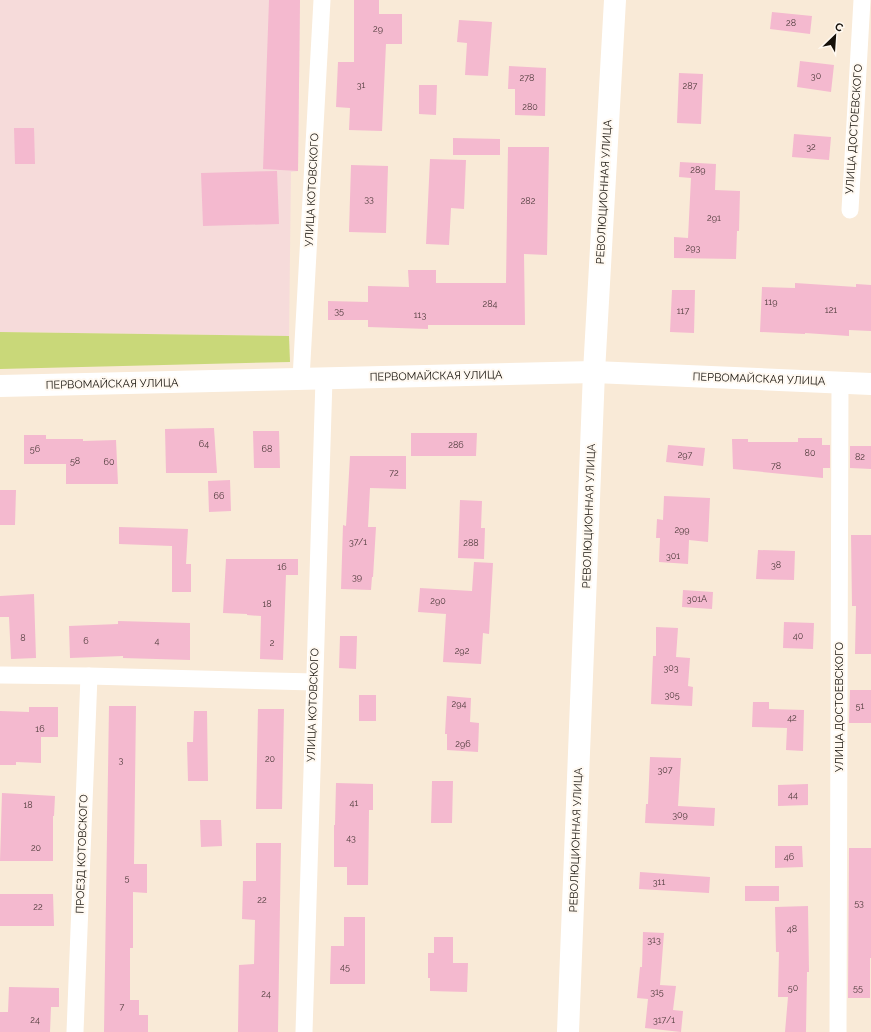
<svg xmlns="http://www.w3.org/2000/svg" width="871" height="1032" font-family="Raleway,sans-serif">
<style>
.commercial{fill:#f6dbda}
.green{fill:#c9d879}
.building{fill:#f4b9cf}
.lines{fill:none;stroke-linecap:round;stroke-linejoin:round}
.street{stroke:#fff;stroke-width:17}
.secondary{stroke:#fff;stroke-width:22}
.labels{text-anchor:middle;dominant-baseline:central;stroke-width:4;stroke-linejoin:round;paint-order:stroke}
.number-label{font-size:9px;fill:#4e3b3b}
.street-label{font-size:11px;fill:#16110a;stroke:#fff9f1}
</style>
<rect width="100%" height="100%" fill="#f9ead7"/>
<polygon class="commercial" points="0,0 300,0 298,171 291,172 289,336 0,332"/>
<polygon class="green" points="0,332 289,336 290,362 0,369"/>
<g class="building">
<polygon points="269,0 300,0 298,171 263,169"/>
<polygon points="354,0 379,0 379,14 402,14 402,44 386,44 382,131 349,130 350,108 336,107 338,62 354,62"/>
<polygon points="772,12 812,16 810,34 770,29"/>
<polygon points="459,20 492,22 488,76 465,75 467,43 457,42"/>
<polygon points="800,61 834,65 831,92 797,87"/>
<polygon points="509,66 546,68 545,116 515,115 515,89 508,89"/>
<polygon points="679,73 703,74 701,124 677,123"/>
<polygon points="419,85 437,85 436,115 419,114"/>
<polygon points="14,128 34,128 35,164 15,164"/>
<polygon points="794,134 831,137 829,160 792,157"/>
<polygon points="453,138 500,139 500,155 453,155"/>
<polygon points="508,147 549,147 547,255 524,254 525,325 428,325 428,329 368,327 368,320 328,320 328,301 368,302 368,286 409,287 408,270 436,270 436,283 506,283"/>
<polygon points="430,159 466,160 464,209 451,208 449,245 426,244"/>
<polygon points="680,162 716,164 715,190 740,191 739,231 737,231 736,259 674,258 674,237 688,238 691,178 679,177"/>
<polygon points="351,165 388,166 386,233 349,232"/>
<polygon points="277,171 279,224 203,226 201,173"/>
<polygon points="795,283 856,287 856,284 871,285 871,331 849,330 849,336 805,333 805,334 760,332 762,287 795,288"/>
<polygon points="672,290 695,290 694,333 670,332"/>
<polygon points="214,428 217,473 166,473 165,429"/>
<polygon points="253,431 279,431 280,468 254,468"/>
<polygon points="411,433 477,433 476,456 411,456"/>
<polygon points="24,435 46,435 46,439 83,439 83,441 116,440 118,484 66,484 66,464 24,464"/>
<polygon points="798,438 822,438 822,445 830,445 830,468 823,468 823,478 733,469 732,439 748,439 748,442 798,442"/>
<polygon points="668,445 705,448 703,466 666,462"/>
<polygon points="850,446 871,446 871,469 850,468"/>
<polygon points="350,456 406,456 406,489 370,488 368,527 376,527 373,577 372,577 371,590 341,589 343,525 346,526"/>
<polygon points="230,480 231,511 209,512 208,481"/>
<polygon points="0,490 16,490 15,525 0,525"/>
<polygon points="664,496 710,498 708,542 689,540 688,564 659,562 660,538 656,538 657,519 663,520"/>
<polygon points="460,500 482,501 481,528 485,528 484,559 458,558"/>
<polygon points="119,527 188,529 186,564 191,564 191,592 172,592 172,546 119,544"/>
<polygon points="851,535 871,535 871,654 855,654 856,606 852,606"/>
<polygon points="758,550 795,551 794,580 756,579"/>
<polygon points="226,559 298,559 298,575 286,575 283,660 260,659 261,616 247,615 247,614 223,613"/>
<polygon points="474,562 493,563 489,634 483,633 481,664 443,662 446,614 418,612 420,588 472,591"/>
<polygon points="683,590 713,592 712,609 682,607"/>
<polygon points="34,594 36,658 11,659 9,617 0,617 0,596"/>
<polygon points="118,621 190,623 190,660 123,658 123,656 70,658 69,626 118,624"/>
<polygon points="784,622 814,623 813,649 783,648"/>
<polygon points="656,627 678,628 676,657 690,658 688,686 693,687 692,706 651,704 653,656 656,656"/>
<polygon points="340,636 357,636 356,669 339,668"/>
<polygon points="850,690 871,690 871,723 849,723"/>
<rect x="359" y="695" width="17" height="26"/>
<polygon points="447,696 471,698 470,722 479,723 478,752 447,750 447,734 445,734"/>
<polygon points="753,702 769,702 769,709 804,710 803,751 786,750 787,728 752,727"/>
<polygon points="109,706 136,706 134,864 147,864 147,893 133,892 133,948 130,948 130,1000 139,1000 139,1015 148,1015 148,1032 104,1032"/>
<polygon points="29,707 58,707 58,737 41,737 41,763 16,762 16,765 0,765 0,711 29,712"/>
<polygon points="258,709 284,709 282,809 256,809"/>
<polygon points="194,711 207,711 208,781 188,781 187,742 193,742"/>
<polygon points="650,757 681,758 678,806 715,808 714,826 645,823 646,804 648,804"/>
<polygon points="432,781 453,781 452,823 431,823"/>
<polygon points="336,783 373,784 373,810 369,810 368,885 347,885 347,867 334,867 334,825 335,825"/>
<polygon points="808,784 808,805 778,806 778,785"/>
<polygon points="2,793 55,796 54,816 53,816 53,861 0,861"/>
<polygon points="200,820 221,820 222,846 201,847"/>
<polygon points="256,843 281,843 278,1032 238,1032 239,965 254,964 255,920 242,919 243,881 256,881"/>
<polygon points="775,846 802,846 803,867 775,868"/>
<polygon points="849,848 871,848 871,958 870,958 870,998 848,998"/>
<polygon points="640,872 710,877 709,893 639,889"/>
<rect x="745" y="886" width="34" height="15"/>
<polygon points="0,894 53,894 54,926 0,926"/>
<polygon points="808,906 809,972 807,972 806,1032 785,1032 788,997 778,997 779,952 776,952 775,907"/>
<polygon points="344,917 365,917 365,984 330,984 331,946 344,946"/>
<polygon points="643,932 664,933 660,985 676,986 673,1010 683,1011 681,1032 645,1028 648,999 637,998 640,967 642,967"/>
<polygon points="434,937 453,937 453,963 468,963 467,992 430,991 430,978 428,978 428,953 434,953"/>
<polygon points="9,987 59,988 59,1007 51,1007 50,1032 0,1032 0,1012 8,1012"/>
</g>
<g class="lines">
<g class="street">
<polyline points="850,210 862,0"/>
<polyline points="301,379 322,0"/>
<polyline points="0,675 89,676"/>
<polyline points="75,1032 89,676 314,682"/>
<polyline points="304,1032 324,379"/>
<polyline points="838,1032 840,382"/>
</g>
<g class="secondary">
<polyline points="0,386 594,372 871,384"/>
<polyline points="568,1032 594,372 615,0"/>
</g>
</g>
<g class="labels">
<g class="number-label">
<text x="791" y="23">28</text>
<text x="378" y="29">29</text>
<text x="816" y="76">30</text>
<text x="527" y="78">278</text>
<text x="361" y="85">31</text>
<text x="690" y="86">287</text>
<text x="530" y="107">280</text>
<text x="811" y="147">32</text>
<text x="698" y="170">289</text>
<text x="369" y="199">33</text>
<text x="528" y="201">282</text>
<text x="714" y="218">291</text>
<text x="693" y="248">293</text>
<text x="771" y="302">119</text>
<text x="490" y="304">284</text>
<text x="831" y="310">121</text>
<text x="339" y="311">35</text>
<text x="683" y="311">117</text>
<text x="420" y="315">113</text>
<text x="204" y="444">64</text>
<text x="456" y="445">286</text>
<text x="35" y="449">56</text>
<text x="267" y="449">68</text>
<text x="810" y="453">80</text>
<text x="685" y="455">297</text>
<text x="860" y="457">82</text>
<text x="75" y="461">58</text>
<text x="109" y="462">60</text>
<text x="776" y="466">78</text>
<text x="394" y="473">72</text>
<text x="219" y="496">66</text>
<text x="682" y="530">299</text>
<text x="358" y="542">37/1</text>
<text x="471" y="543">288</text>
<text x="673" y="556">301</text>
<text x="776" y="565">38</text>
<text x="282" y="567">16</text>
<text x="357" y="577">39</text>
<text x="697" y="599">301А</text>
<text x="438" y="601">290</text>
<text x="267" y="604">18</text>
<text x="798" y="636">40</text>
<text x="23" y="638">8</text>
<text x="86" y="641">6</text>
<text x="157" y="641">4</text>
<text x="272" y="643">2</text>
<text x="462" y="651">292</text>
<text x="671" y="668">303</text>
<text x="672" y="695">305</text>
<text x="459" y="704">294</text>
<text x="860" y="706">51</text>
<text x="792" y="718">42</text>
<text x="40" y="729">16</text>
<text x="463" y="744">296</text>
<text x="270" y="759">20</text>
<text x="121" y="760">3</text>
<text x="665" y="770">307</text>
<text x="793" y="795">44</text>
<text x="354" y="803">41</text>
<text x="28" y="805">18</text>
<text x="680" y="815">309</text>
<text x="351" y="838">43</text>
<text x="36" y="848">20</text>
<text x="789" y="857">46</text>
<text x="127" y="878">5</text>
<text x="659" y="882">311</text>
<text x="262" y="900">22</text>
<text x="859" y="903">53</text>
<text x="38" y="907">22</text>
<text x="792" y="929">48</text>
<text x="654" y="940">313</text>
<text x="345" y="967">45</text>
<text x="793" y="988">50</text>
<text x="858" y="988">55</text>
<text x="657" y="992">315</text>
<text x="266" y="994">24</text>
<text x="122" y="1007">7</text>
<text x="35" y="1020">24</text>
<text x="664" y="1020">317/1</text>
</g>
<g class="street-label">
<text transform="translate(854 129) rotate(-86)">УЛИЦА ДОСТОЕВСКОГО</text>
<text transform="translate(312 190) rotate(-87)">УЛИЦА КОТОВСКОГО</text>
<text transform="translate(604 192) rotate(-87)">РЕВОЛЮЦИОННАЯ УЛИЦА</text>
<text transform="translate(436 376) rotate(-1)">ПЕРВОМАЙСКАЯ УЛИЦА</text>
<text transform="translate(759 379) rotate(2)">ПЕРВОМАЙСКАЯ УЛИЦА</text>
<text transform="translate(112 384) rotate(-1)">ПЕРВОМАЙСКАЯ УЛИЦА</text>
<text transform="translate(589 516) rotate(-88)">РЕВОЛЮЦИОННАЯ УЛИЦА</text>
<text transform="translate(313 705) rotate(-88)">УЛИЦА КОТОВСКОГО</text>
<text transform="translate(839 707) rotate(-90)">УЛИЦА ДОСТОЕВСКОГО</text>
<text transform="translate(576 840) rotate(-88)">РЕВОЛЮЦИОННАЯ УЛИЦА</text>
<text transform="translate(82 854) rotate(-88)">ПРОЕЗД КОТОВСКОГО</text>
</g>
</g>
<g transform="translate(835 36) rotate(25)" stroke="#fff9f1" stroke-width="3" paint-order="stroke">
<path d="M0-3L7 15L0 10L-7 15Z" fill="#16110a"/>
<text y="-6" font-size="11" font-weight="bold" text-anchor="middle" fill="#16110a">С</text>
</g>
</svg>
